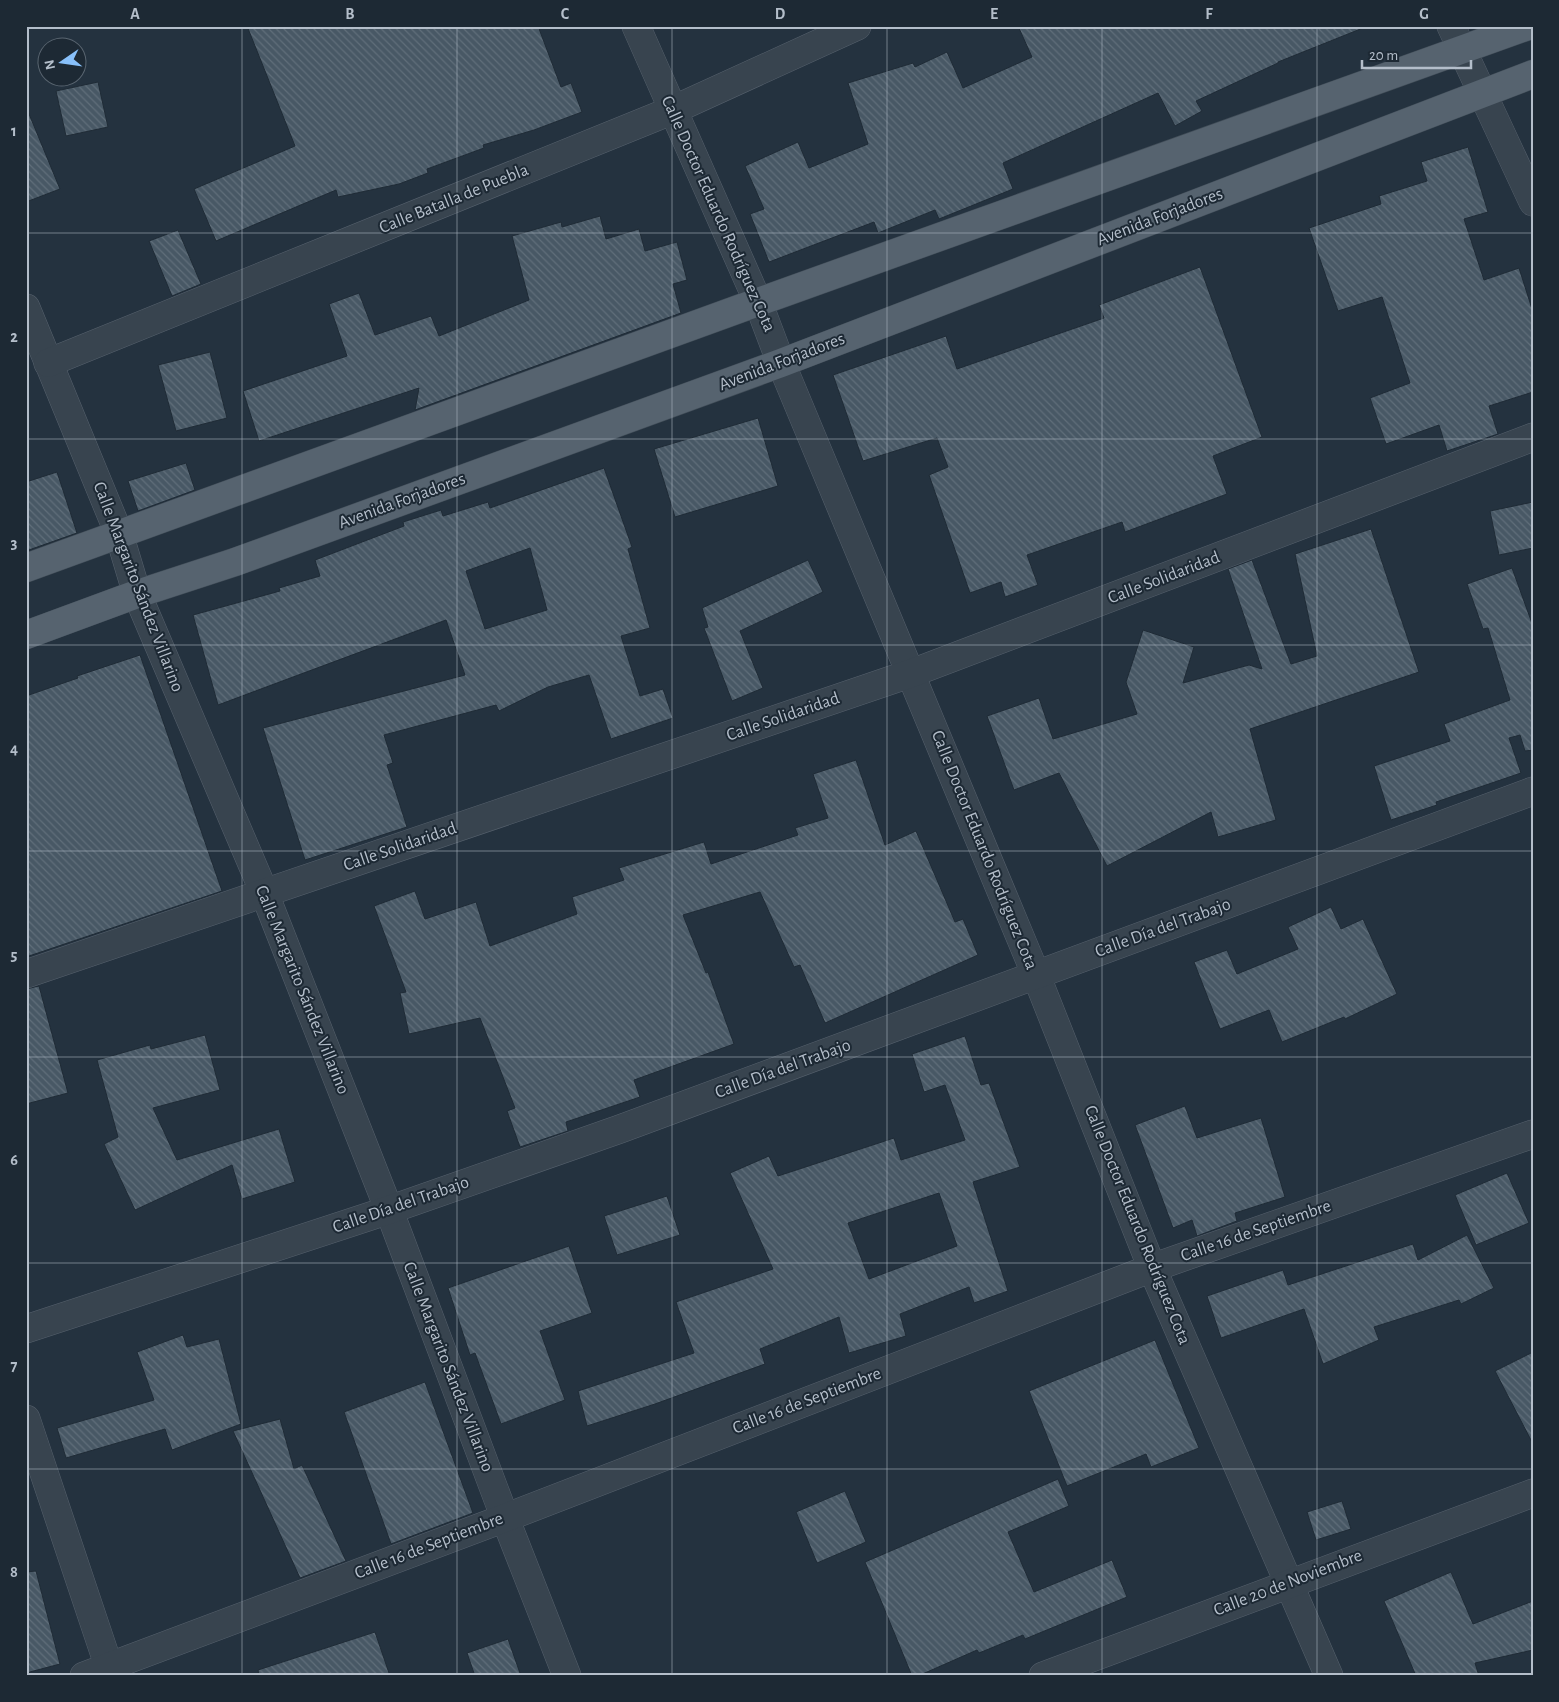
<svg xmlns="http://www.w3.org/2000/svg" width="1559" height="1702" font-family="'Alegreya Sans',sans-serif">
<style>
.building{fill:url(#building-back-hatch);stroke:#1f2b36;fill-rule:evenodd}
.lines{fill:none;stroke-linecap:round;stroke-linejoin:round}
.minor-casing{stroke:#56616d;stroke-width:29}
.major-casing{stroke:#414d58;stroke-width:29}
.minor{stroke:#38444f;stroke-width:28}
.major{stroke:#56636f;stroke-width:28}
.grid{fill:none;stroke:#b4beca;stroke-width:1;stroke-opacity:0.55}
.labels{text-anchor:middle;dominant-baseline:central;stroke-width:4;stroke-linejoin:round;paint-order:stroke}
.street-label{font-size:18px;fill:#b4beca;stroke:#1d2934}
.neatline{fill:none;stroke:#b4beca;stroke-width:2}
.grid-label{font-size:16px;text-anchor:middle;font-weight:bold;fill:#b4beca}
</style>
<defs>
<pattern id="building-back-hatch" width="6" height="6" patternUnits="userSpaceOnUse" patternTransform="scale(1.25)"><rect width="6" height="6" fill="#485865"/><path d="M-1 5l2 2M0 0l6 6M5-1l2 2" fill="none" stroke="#606e7a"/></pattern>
</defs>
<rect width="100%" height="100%" fill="#24323f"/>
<g class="building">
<polygon points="247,26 538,26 561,87 571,83 582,112 534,130 483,145 484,148 427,169 428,173 399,184 338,197 336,190 216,241 194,189 295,146"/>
<polygon points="1018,26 1363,26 1363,28 1278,62 1278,63 1196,101 1202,111 1175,126 1158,93 1003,163 1013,189 939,219 935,210 878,233 874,222 769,262 750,214 764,209 745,166 798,142 809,168 868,144 848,83 913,63 915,67 947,52 963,88 1032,57"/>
<polygon points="98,82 108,127 66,136 56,91"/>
<polygon points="27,109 60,189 26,202 26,110"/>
<polygon points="1468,147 1488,212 1464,219 1484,280 1519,268 1533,312 1533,392 1489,406 1498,434 1447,451 1439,425 1386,444 1370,398 1410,383 1382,297 1338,311 1309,228 1381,204 1379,196 1427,181 1421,162"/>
<polygon points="600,216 606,239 639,229 645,251 677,242 687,280 673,284 681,313 415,410 419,388 259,441 243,391 347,356 329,304 359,293 375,335 431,316 439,336 529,300 512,236 561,222 562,227"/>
<polygon points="178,230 201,284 172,296 149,241"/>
<polygon points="1200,267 1262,437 1213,456 1227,494 1125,532 1122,522 1027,555 1038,585 1005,597 1001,582 970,593 929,475 948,467 937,438 863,461 833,375 946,336 957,369 1104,318 1099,305"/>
<polygon points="210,352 227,418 176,431 158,365"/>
<polygon points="758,418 778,486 675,517 654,449"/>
<polygon points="186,463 195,490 138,511 128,481"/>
<path d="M604,468L632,547L628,549L650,628L621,636L640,696L663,689L673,718L611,739L589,675L548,687L499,711L496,705L384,735L393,763L387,765L407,827L305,860L263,728L465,675L446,620L218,705L193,615L280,591L279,588L320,576L315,560L404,526L403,522L441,510L443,516L488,502L490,508ZM530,548L547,610L485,629L466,571Z"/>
<polygon points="57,472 77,533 26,551 26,482"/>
<polygon points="1533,502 1533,548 1499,555 1490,511"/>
<polygon points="1371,529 1419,672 1250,729 1276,820 1218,837 1211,812 1107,866 1059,773 1014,790 987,716 1039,698 1053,739 1137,714 1126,682 1143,630 1194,647 1183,683 1249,665 1262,669 1228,569 1252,560 1291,664 1317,656 1295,554"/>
<polygon points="808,560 823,592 740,631 763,688 732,701 704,628 708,627 702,608"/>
<polygon points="1512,568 1533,626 1533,750 1525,751 1520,735 1509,738 1521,773 1436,802 1437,805 1391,820 1374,766 1450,741 1444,724 1510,700 1488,628 1483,629 1467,584"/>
<polygon points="140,655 222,891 26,957 26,696 78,678 77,676"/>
<polygon points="856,760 885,845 916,831 955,922 963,919 978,955 825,1023 800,965 794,967 760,892 683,915 706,973 708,972 734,1044 634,1080 640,1097 566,1122 568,1131 520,1147 507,1111 515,1108 480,1018 409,1034 400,993 406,992 374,906 415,891 425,919 476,902 490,946 577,914 572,897 624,880 619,868 704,842 711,864 798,835 795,828 828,818 813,774"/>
<polygon points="1331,907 1341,929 1363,919 1397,994 1345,1019 1344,1017 1282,1042 1269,1010 1220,1029 1194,962 1227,950 1237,974 1298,949 1288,927"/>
<polygon points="39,986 68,1093 26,1104 26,989"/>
<polygon points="205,1035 220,1090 153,1108 177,1160 279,1129 295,1182 242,1199 232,1165 135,1210 104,1144 118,1137 97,1060 150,1045 151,1049"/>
<path d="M965,1036L981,1085L989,1083L1020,1167L973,1182L1008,1291L974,1303L969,1287L900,1314L906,1336L849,1353L839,1317L760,1349L765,1364L655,1404L587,1426L578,1391L694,1353L676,1302L773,1269L730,1173L769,1156L778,1176L894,1138L901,1160L965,1140L945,1085L924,1092L912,1054ZM939,1193L957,1246L869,1279L848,1223Z"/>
<polygon points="1185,1106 1197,1138 1261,1118 1285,1197 1235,1213 1237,1221 1197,1236 1192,1220 1173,1228 1135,1125"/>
<polygon points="1507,1173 1529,1223 1476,1245 1455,1195"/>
<polygon points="667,1196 680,1235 617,1255 604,1216"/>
<polygon points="1467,1235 1494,1288 1461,1304 1459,1300 1374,1327 1379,1340 1323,1364 1304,1309 1221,1338 1207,1296 1283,1270 1288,1285 1413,1244 1418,1260"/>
<polygon points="569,1246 592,1313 540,1331 565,1400 501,1424 475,1353 470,1355 448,1288"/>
<polygon points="183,1335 187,1347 219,1339 241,1424 172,1450 165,1429 66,1458 57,1428 154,1400 137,1352"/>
<polygon points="1155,1340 1199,1448 1151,1467 1146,1454 1067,1486 1029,1391"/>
<polygon points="1533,1352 1533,1444 1495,1371"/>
<polygon points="425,1382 473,1513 391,1544 344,1412"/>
<polygon points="280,1419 294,1469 302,1465 346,1561 300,1578 233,1431"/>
<polygon points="1058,1479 1069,1506 1008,1532 1034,1592 1112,1560 1127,1597 1025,1639 1023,1635 979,1653 977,1650 918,1676 912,1676 865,1562"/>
<polygon points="845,1491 866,1542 817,1563 796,1512"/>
<polygon points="1342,1501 1351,1529 1316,1540 1307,1512"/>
<polygon points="36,1571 60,1664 26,1673 26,1572"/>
<polygon points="1451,1572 1473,1624 1533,1601 1533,1650 1475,1663 1479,1676 1416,1676 1384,1601"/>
<polygon points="375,1632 390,1676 259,1676 258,1670"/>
<polygon points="508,1639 521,1676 475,1676 467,1653"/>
</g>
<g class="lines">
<g class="minor-casing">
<g id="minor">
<polyline points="636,26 758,302 781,363 1036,975 1152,1268 1329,1676"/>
<polyline points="1451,26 1533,202"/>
<polyline points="26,308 119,534 137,594 264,892 389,1210 505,1518 567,1676"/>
<polyline points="48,363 673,110 857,26"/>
<polyline points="26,974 912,673 1533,437"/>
<polyline points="26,1329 389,1210 620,1129 1533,791"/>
<polyline points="26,1419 112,1676"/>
<polyline points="84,1676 505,1518 1152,1268 1533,1134"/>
<polyline points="1043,1676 1533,1493"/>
</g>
</g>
<g class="major-casing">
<g id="major">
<polyline points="26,568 758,302 1528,26"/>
<polyline points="26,635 137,594 235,562 781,363 1533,74"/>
</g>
</g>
<use href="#minor" class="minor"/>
<use href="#major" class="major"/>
</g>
<path class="grid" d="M242,26V1676M457,26V1676M672,26V1676M887,26V1676M1102,26V1676M1317,26V1676M26,233H1533M26,439H1533M26,645H1533M26,851H1533M26,1057H1533M26,1263H1533M26,1469H1533"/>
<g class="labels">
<g class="street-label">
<text transform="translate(454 199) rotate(-22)">Calle Batalla de Puebla</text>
<text transform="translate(718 214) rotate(66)">Calle Doctor Eduardo Rodríguez Cota</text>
<text transform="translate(1160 217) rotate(-21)">Avenida Forjadores</text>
<text transform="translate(782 362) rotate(-21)">Avenida Forjadores</text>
<text transform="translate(402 501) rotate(-20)">Avenida Forjadores</text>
<text transform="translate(1164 578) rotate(-21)">Calle Solidaridad</text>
<text transform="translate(138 587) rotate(69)">Calle Margarito Sández Villarino</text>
<text transform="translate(783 717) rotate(-19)">Calle Solidaridad</text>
<text transform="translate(400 847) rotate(-19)">Calle Solidaridad</text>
<text transform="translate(984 850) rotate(68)">Calle Doctor Eduardo Rodríguez Cota</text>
<text transform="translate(1163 928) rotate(-20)">Calle Día del Trabajo</text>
<text transform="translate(302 990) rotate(68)">Calle Margarito Sández Villarino</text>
<text transform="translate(783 1069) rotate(-20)">Calle Día del Trabajo</text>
<text transform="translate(401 1205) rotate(-19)">Calle Día del Trabajo</text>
<text transform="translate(1137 1225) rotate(68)">Calle Doctor Eduardo Rodríguez Cota</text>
<text transform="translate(1256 1231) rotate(-19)">Calle 16 de Septiembre</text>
<text transform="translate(448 1367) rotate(69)">Calle Margarito Sández Villarino</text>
<text transform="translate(807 1401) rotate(-21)">Calle 16 de Septiembre</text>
<text transform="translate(429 1546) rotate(-21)">Calle 16 de Septiembre</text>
<text transform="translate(1288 1583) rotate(-21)">Calle 20 de Noviembre</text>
</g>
</g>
<rect width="1559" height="1702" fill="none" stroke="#1d2934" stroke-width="55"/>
<g transform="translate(62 62) rotate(257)"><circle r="24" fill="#1d2934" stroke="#596570"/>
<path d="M0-4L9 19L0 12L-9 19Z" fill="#88c0fa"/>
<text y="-8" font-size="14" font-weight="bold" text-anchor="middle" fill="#b4beca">N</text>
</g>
<path d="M1362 60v8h109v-8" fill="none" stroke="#b4beca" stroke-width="2.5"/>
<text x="1369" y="60" font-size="15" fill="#b4beca" stroke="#1d2934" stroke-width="4" paint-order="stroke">20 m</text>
<rect x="28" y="28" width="1504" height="1646" class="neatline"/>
<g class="grid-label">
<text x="135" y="19">A</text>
<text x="350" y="19">B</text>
<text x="565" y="19">C</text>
<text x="780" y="19">D</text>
<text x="994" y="19">E</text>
<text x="1209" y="19">F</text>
<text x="1424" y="19">G</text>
<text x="14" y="136">1</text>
<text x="14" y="342">2</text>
<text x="14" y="548">3</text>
<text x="14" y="754">4</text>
<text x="14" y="960">5</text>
<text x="14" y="1165">6</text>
<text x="14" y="1371">7</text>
<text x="14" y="1577">8</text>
</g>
</svg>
